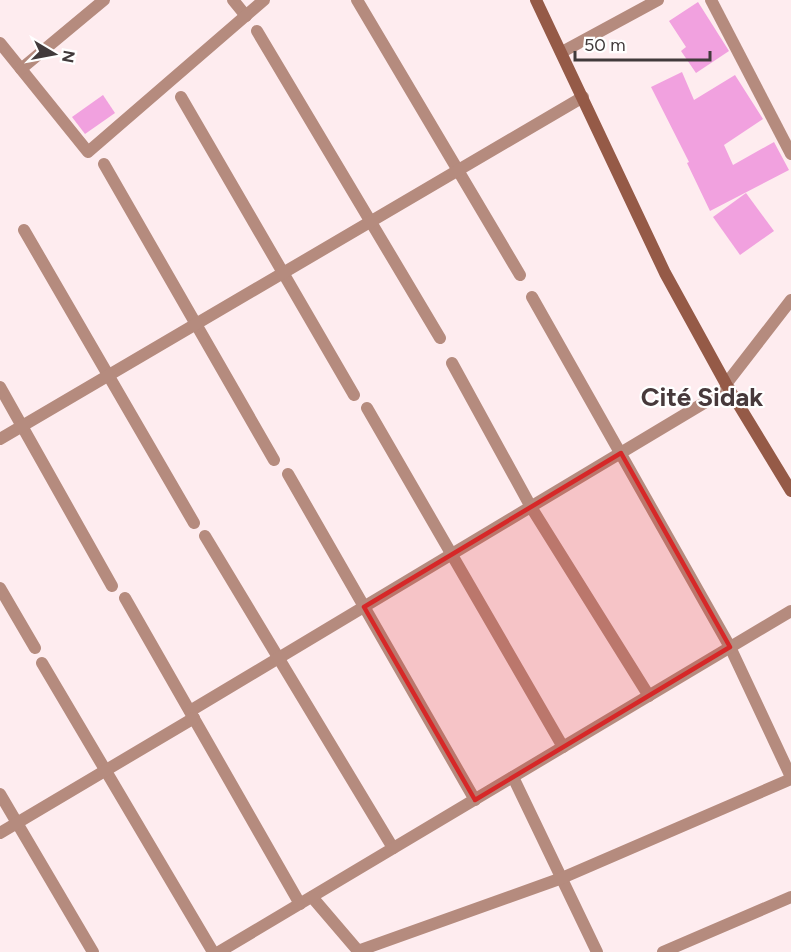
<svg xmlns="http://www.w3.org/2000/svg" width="791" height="952" font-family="Figtree,sans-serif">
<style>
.building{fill:#f1a1df}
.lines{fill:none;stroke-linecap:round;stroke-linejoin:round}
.street{stroke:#b58b7e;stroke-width:12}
.secondary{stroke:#955a47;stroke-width:12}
.marked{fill:#d62828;fill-opacity:0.2;stroke:#d62828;stroke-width:4.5;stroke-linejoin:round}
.labels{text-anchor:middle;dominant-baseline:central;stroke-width:4.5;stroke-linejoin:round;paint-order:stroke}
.quarter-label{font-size:26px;font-weight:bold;fill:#47393b;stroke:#fff}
</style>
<rect width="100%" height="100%" fill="#feecef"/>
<g class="building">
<polygon points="698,2 729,51 696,73 681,51 686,47 669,21"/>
<polygon points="682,72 694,100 735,75 763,119 724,145 733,165 774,142 789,170 710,211 687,163 689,162 651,87"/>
<polygon points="103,95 115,113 85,134 72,117"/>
<polygon points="746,193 774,231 740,255 713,217"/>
</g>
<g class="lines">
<g class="street">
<polyline points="233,0 246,16"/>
<polyline points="357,0 520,275"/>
<polyline points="711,0 791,154"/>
<polyline points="257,31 440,338"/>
<polyline points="0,43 88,152 264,0"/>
<polyline points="562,52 658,0"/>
<polyline points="21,69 104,0"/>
<polyline points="181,97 354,395"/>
<polyline points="104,164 274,460"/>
<polyline points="24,230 194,523"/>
<polyline points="532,297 730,647 791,777"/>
<polyline points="452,363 531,507 649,696"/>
<polyline points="726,384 791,300"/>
<polyline points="0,387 112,586"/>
<polyline points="367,408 563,747"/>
<polyline points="0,439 583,97"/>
<polyline points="288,474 475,800"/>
<polyline points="205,536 393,848"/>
<polyline points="0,588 35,648"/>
<polyline points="125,598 300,904"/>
<polyline points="42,663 213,952"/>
<polyline points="190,711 729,388"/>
<polyline points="513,777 597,952"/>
<polyline points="0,794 93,952"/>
<polyline points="0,833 194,718"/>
<polyline points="312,897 359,952"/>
<polyline points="358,951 562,878 791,779"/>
<polyline points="219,952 791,611"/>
<polyline points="663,952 791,897"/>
</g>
<polyline class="secondary" points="536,0 665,273 726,384 791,491"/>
</g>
<path class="marked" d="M621,453L730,647L475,800L364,607Z"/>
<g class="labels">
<g class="quarter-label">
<text x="702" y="397">Cité Sidak</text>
</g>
</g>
<g transform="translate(54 54) rotate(100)" stroke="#ffffff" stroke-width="4.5" paint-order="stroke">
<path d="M0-4.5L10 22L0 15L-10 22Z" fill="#413a3b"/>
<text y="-9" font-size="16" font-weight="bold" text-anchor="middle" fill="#413a3b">N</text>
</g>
<path d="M575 51v9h135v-9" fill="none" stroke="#413a3b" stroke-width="3"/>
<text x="584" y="51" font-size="18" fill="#413a3b" stroke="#ffffff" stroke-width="4.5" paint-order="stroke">50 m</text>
</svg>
